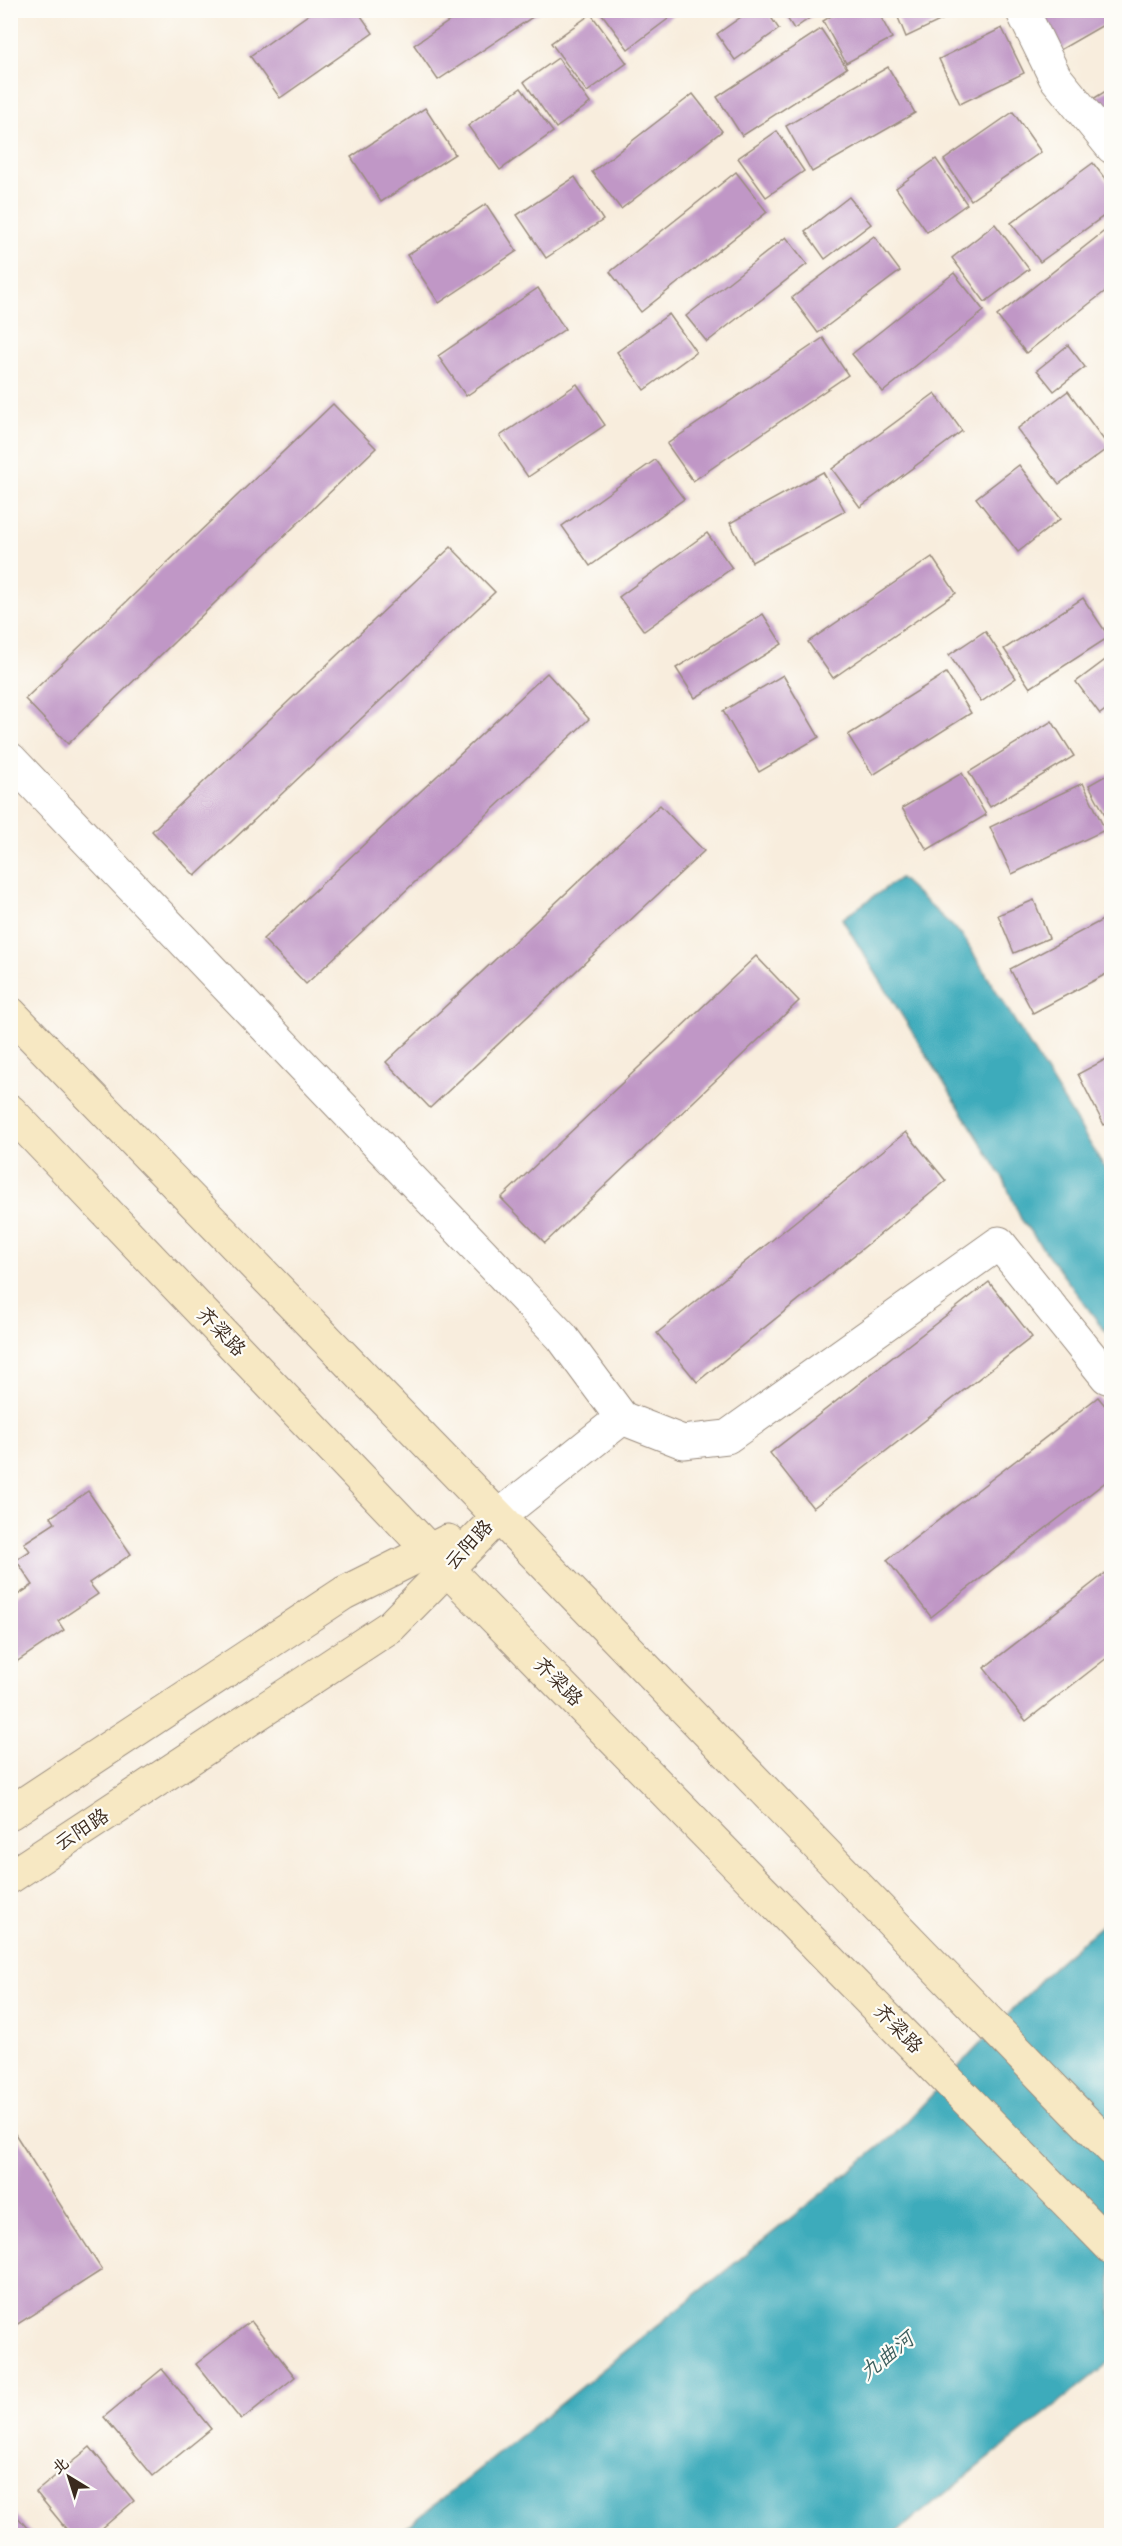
<svg xmlns="http://www.w3.org/2000/svg" width="1122" height="2546" font-family="'Architects Daughter','LXGW WenKai TC',sans-serif">
<style>
.water{fill:#3dabbb;stroke:#3c6a6c;stroke-width:1.5}
.building{fill:#c097c6}
.lines{fill:none;stroke-linecap:round;stroke-linejoin:round}
.street-casing{stroke:#9a8c7e;stroke-width:35}
.secondary-casing{stroke:#9a8c7e;stroke-width:35}
.street{stroke:#fff;stroke-width:33}
.secondary{stroke:#f7e8c3;stroke-width:33}
.labels{text-anchor:middle;dominant-baseline:central;stroke-width:4.5;stroke-linejoin:round;paint-order:stroke}
.street-label{font-size:20px;fill:#3b2a1e;stroke:#fdfcf7}
.water-label{font-size:21px;font-style:italic;fill:#3c5e5d;stroke:#fdfcf7}
</style>
<rect width="100%" height="100%" fill="#fdfcf7"/>
<filter id="ink" filterUnits="userSpaceOnUse"><feTurbulence type="fractalNoise" baseFrequency=".0167" numOctaves="2"/><feDisplacementMap in="SourceGraphic" scale="12" xChannelSelector="R" yChannelSelector="G"/><feConvolveMatrix kernelMatrix="1 2 1 2 8 2 1 2 1" color-interpolation-filters="sRGB"/></filter>
<filter id="wash" filterUnits="userSpaceOnUse"><feTurbulence type="fractalNoise" baseFrequency=".008" numOctaves="4" result="noise"/><feDisplacementMap in="SourceGraphic" scale="24" xChannelSelector="R" yChannelSelector="G"/><feGaussianBlur stdDeviation="1.35" result="paint"/><feColorMatrix in="noise" values="0 0 0 0 0 0 0 0 0 0 0 0 0 0 0 0 0 1.4 0 .05"/><feComposite in="paint" operator="in"/></filter>
<g filter="url(#wash)">
<rect width="100%" height="100%" fill="#f8eddd"/>
<g class="water">
<polygon points="900,878 962,935 1111,1178 1111,1339 1021,1219 1003,1178 842,919"/>
<polygon points="1111,1917 1111,2361 893,2535 396,2536 894,2135 1054,1966"/>
</g>
<g id="blocks">
<g class="building">
<polygon points="315,10 357,10 373,33 280,98 250,56"/>
<polygon points="466,10 543,10 438,80 414,45"/>
<polygon points="599,10 680,10 628,49"/>
<polygon points="751,10 766,10 779,29 735,60 717,34"/>
<polygon points="782,10 821,10 794,29"/>
<polygon points="841,10 877,10 892,38 846,63 823,21"/>
<polygon points="895,10 942,10 946,18 906,37"/>
<polygon points="944,10 962,10 947,17"/>
<polygon points="1038,10 1112,10 1112,20 1060,50"/>
<polygon points="591,14 627,63 587,92 551,43"/>
<polygon points="1002,28 1024,73 960,104 939,59"/>
<polygon points="821,29 847,68 742,136 717,97"/>
<polygon points="558,58 590,103 556,128 524,82"/>
<polygon points="888,67 915,113 812,172 786,126"/>
<polygon points="1112,87 1112,128 1093,99"/>
<polygon points="521,88 553,132 500,170 468,126"/>
<polygon points="693,94 722,131 621,209 592,172"/>
<polygon points="425,108 455,154 381,202 351,157"/>
<polygon points="1013,112 1041,152 971,200 944,160"/>
<polygon points="777,131 804,171 766,197 738,158"/>
<polygon points="936,159 967,204 927,232 896,188"/>
<polygon points="1093,163 1112,188 1112,210 1040,262 1011,223"/>
<polygon points="736,172 767,212 641,312 610,272"/>
<polygon points="575,177 603,220 546,258 517,215"/>
<polygon points="849,197 871,224 825,259 805,231"/>
<polygon points="486,204 517,251 439,303 407,255"/>
<polygon points="995,224 1029,269 985,302 952,258"/>
<polygon points="1107,229 1112,235 1112,286 1026,353 997,316"/>
<polygon points="874,236 900,271 818,333 792,298"/>
<polygon points="786,237 807,264 707,342 686,316"/>
<polygon points="954,273 984,311 883,392 852,354"/>
<polygon points="538,288 565,329 466,396 438,356"/>
<polygon points="669,314 696,352 644,390 617,352"/>
<polygon points="823,338 848,375 693,481 667,444"/>
<polygon points="1068,345 1085,367 1054,391 1037,370"/>
<polygon points="577,384 605,425 528,477 500,436"/>
<polygon points="1068,391 1109,447 1059,484 1017,429"/>
<polygon points="935,393 962,431 860,507 832,469"/>
<polygon points="333,404 376,448 68,744 25,699"/>
<polygon points="655,460 684,499 590,566 562,526"/>
<polygon points="1019,465 1060,519 1018,552 976,498"/>
<polygon points="823,472 845,511 752,562 730,523"/>
<polygon points="707,533 732,568 644,631 619,597"/>
<polygon points="451,547 495,592 195,876 152,831"/>
<polygon points="932,557 956,593 833,678 808,642"/>
<polygon points="1083,598 1109,637 1030,688 1004,649"/>
<polygon points="763,614 782,644 695,698 676,668"/>
<polygon points="985,631 1016,678 981,702 949,655"/>
<polygon points="1112,655 1112,705 1100,714 1076,682"/>
<polygon points="547,673 589,719 306,984 263,939"/>
<polygon points="946,673 971,713 873,775 848,735"/>
<polygon points="783,675 819,737 759,772 723,711"/>
<polygon points="1052,721 1074,756 990,807 969,772"/>
<polygon points="1112,772 1112,823 1110,824 1089,785"/>
<polygon points="962,773 986,815 927,850 902,808"/>
<polygon points="1083,783 1105,830 1012,874 990,827"/>
<polygon points="660,805 704,851 430,1108 386,1062"/>
<polygon points="1034,900 1049,938 1014,953 998,915"/>
<polygon points="1112,915 1112,971 1033,1013 1010,969"/>
<polygon points="756,956 799,1001 545,1243 501,1198"/>
<polygon points="1112,1056 1112,1121 1104,1125 1078,1074"/>
<polygon points="906,1132 946,1181 697,1382 657,1333"/>
<polygon points="989,1282 1032,1337 813,1508 770,1453"/>
<polygon points="1098,1397 1112,1414 1112,1477 931,1617 887,1560"/>
<polygon points="88,1491 131,1554 89,1583 98,1594 58,1621 64,1630 10,1666 10,1600 33,1585 16,1560 30,1551 24,1543 55,1523 51,1517"/>
<polygon points="1112,1568 1112,1654 1026,1721 984,1668"/>
<polygon points="10,2126 102,2270 10,2329"/>
<polygon points="251,2321 295,2377 241,2420 196,2364"/>
<polygon points="162,2369 211,2429 153,2476 104,2417"/>
<polygon points="90,2447 134,2501 93,2536 72,2536 36,2492"/>
<polygon points="10,2508 34,2536 10,2536"/>
</g>
</g>
</g>
<g filter="url(#ink)">
<use href="#blocks" fill-opacity="0" stroke="#9a8c7e" stroke-width="1.5"/>
<g class="lines">
<g class="street-casing">
<g id="street">
<polyline points="1022,10 1055,77 1112,147"/>
<polyline points="10,759 562,1337 622,1418 498,1517"/>
<polyline points="622,1418 683,1442 727,1437 999,1243 1107,1377 1112,1378"/>
</g>
</g>
<g class="secondary-casing">
<g id="secondary">
<polyline points="10,1013 1112,2149"/>
<polyline points="10,1111 447,1569 1112,2248"/>
<polyline points="10,1813 344,1593 448,1541"/>
<polyline points="10,1877 391,1626 498,1517"/>
</g>
</g>
<use href="#street" class="street"/>
<use href="#secondary" class="secondary"/>
</g>
</g>
<g class="labels">
<g class="street-label">
<text transform="translate(221 1332) rotate(46)">齐梁路</text>
<text transform="translate(469 1545) rotate(-47)">云阳路</text>
<text transform="translate(558 1682) rotate(45)">齐梁路</text>
<text transform="translate(82 1830) rotate(-33)">云阳路</text>
<text transform="translate(898 2029) rotate(46)">齐梁路</text>
</g>
<g class="water-label">
<text transform="translate(887 2356) rotate(-39)">九曲河</text>
</g>
</g>
<rect width="1122" height="2546" fill="none" stroke="#fdfcf7" stroke-width="36"/>
<g transform="translate(69 2477) rotate(322)" stroke="#fdfcf7" stroke-width="4.5" paint-order="stroke">
<path d="M0-4.5L10 22L0 15L-10 22Z" fill="#3b2a1e"/>
<text y="-9" font-size="16" font-weight="bold" text-anchor="middle" fill="#3b2a1e">北</text>
</g>
</svg>
